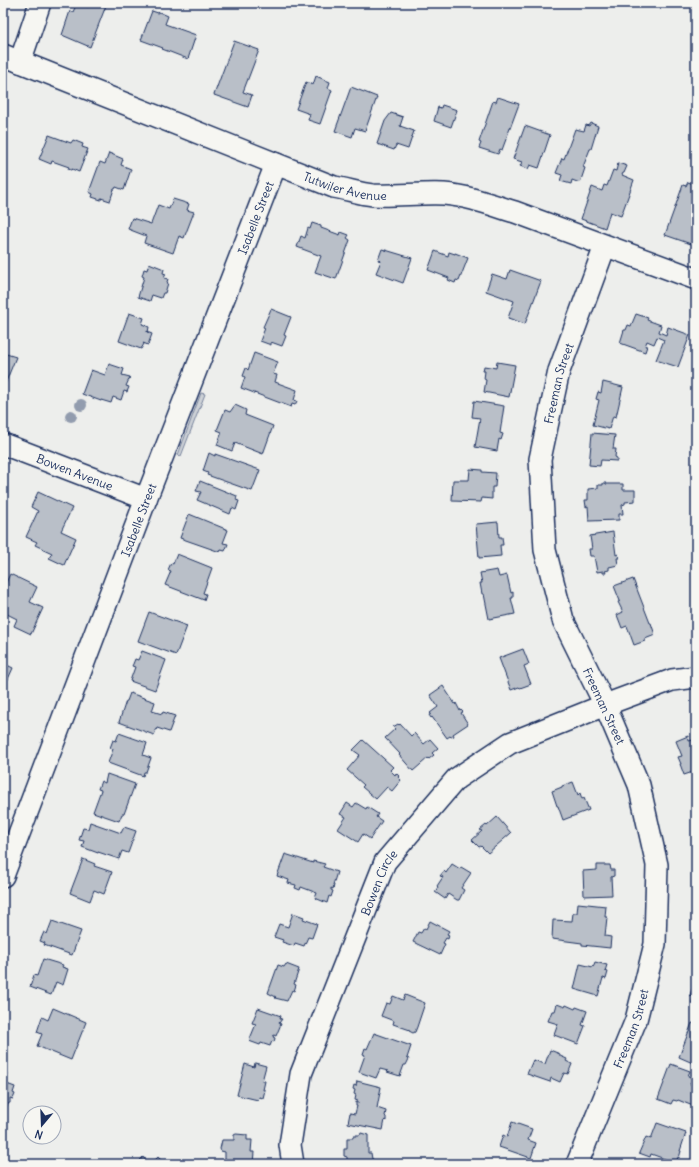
<svg xmlns="http://www.w3.org/2000/svg" width="699" height="1167" font-family="Delius,sans-serif">
<style>
.green{fill:#ced2d7;stroke:#74809a}
.building{fill:#b9bfc8;stroke:#1b2f5e}
.lines{fill:none;stroke-linecap:round;stroke-linejoin:round}
.minor-casing{stroke:#1b2f5e;stroke-width:24}
.minor{stroke:#f6f6f2;stroke-width:21}
.tree{fill:#929cae}
.labels{text-anchor:middle;dominant-baseline:central;stroke-width:4;stroke-linejoin:round;paint-order:stroke}
.street-label{font-size:12px;fill:#1b2f5e;stroke:#f6f6f2}
</style>
<rect width="100%" height="100%" fill="#edeeec"/>
<filter id="ink" filterUnits="userSpaceOnUse"><feTurbulence type="fractalNoise" baseFrequency=".025" numOctaves="2"/><feDisplacementMap in="SourceGraphic" scale="8" xChannelSelector="R" yChannelSelector="G"/><feConvolveMatrix kernelMatrix="1 2 1 2 8 2 1 2 1" color-interpolation-filters="sRGB"/></filter>
<g filter="url(#ink)">
<polygon class="green" points="201,393 205,394 181,456 178,455"/>
<g class="building">
<polygon points="77,3 88,7 90,3 107,3 90,47 62,35 70,11 73,12"/>
<polygon points="152,11 158,13 159,12 168,16 165,24 196,35 188,59 170,52 162,49 163,48 141,40"/>
<polygon points="234,41 259,50 243,92 252,95 248,107 214,95"/>
<polygon points="316,76 330,82 328,88 332,90 320,124 308,120 310,114 296,109 306,82 313,85"/>
<polygon points="351,87 377,97 365,131 355,128 352,137 335,131"/>
<polygon points="498,97 519,104 502,150 500,149 498,154 479,148 481,143 479,142 493,101 496,102"/>
<polygon points="442,105 457,110 451,127 434,121 438,107 441,108"/>
<polygon points="391,113 403,117 400,126 414,131 408,149 396,145 394,150 377,144 385,121"/>
<polygon points="591,123 598,126 591,149 590,149 583,167 585,168 580,183 572,180 571,184 560,181 562,175 556,173 562,158 564,159 575,129 584,131 586,125 589,126"/>
<polygon points="525,126 550,135 539,168 530,165 528,169 520,166 522,162 513,159"/>
<polygon points="49,135 71,143 73,140 83,144 82,147 88,149 79,172 72,169 71,170 68,169 69,167 52,161 51,164 39,159"/>
<polygon points="109,153 123,159 121,165 131,169 124,190 116,187 115,189 114,189 110,201 101,198 101,200 92,197 93,194 89,192 100,162 105,164"/>
<polygon points="618,163 627,166 624,173 623,173 622,175 634,180 621,216 610,212 605,228 581,219 592,187 602,191 604,185 607,186 613,170 616,171"/>
<polygon points="688,182 696,185 696,230 691,244 665,235 683,185 686,186"/>
<polygon points="173,199 189,204 187,210 194,212 184,238 179,236 173,253 144,243 146,236 128,229 132,218 151,224 158,205 169,209"/>
<polygon points="312,223 321,226 321,228 340,235 341,232 349,235 347,238 350,240 336,279 315,272 321,256 297,247 301,236 305,238 308,228 310,229"/>
<polygon points="382,249 412,258 403,283 376,273 381,261 378,260"/>
<polygon points="435,251 448,256 449,252 455,254 455,253 468,258 459,281 456,280 455,283 448,280 449,278 428,270"/>
<polygon points="149,263 164,269 163,273 166,274 164,278 168,279 167,282 168,283 165,293 163,293 161,298 152,295 150,301 138,297 144,277 142,276 144,269 147,270"/>
<polygon points="510,270 541,281 525,324 508,318 514,301 486,291 492,274 507,279"/>
<polygon points="271,309 291,317 284,335 286,336 282,346 271,342 271,345 260,341 265,328 263,327"/>
<polygon points="129,313 144,318 142,324 149,327 148,332 147,331 147,332 152,334 148,345 143,343 144,344 141,349 119,341"/>
<polygon points="636,314 648,318 647,320 661,325 659,332 666,335 668,327 690,335 678,367 656,360 664,340 657,337 654,344 647,341 645,346 647,346 645,352 620,343 624,330 626,330 628,325 631,326"/>
<polygon points="3,353 16,357 3,389"/>
<polygon points="254,353 278,362 273,374 277,375 275,382 297,390 294,400 297,401 295,405 292,404 291,407 241,388 245,377 243,376 246,368 248,370"/>
<polygon points="497,362 515,365 509,397 484,392 486,380 484,379 485,371 483,371 484,366 496,368"/>
<polygon points="109,364 124,369 122,375 130,377 126,386 129,387 127,392 124,391 121,400 113,397 111,403 101,400 101,401 82,394 91,370 105,375"/>
<polygon points="603,382 623,387 616,417 613,416 609,429 593,425 599,400 596,399 598,392 601,393"/>
<polygon points="474,401 504,406 500,433 503,434 501,440 499,439 497,451 475,447 480,418 472,417"/>
<polygon points="235,405 246,410 245,415 273,426 263,454 235,443 232,451 217,445 222,432 217,430 225,410 230,412"/>
<polygon points="592,433 615,435 613,449 616,449 615,457 617,458 617,461 601,460 600,466 589,465"/>
<polygon points="209,453 215,456 215,454 260,470 252,491 207,475 208,473 203,471"/>
<polygon points="470,469 482,470 482,472 496,473 495,487 492,487 492,499 482,498 481,502 452,501 453,480 469,480"/>
<polygon points="200,481 237,496 236,500 239,501 236,510 232,508 230,514 197,500 201,492 196,491"/>
<polygon points="603,483 606,483 606,484 623,484 623,490 635,490 635,501 625,502 625,504 622,505 623,514 619,514 619,520 589,521 588,506 586,507 585,500 588,500 588,489 598,488 598,485 603,485"/>
<polygon points="38,492 72,508 61,531 76,538 64,565 49,558 52,553 35,545 37,542 26,537 38,511 31,507"/>
<polygon points="189,514 228,530 223,543 228,544 225,551 221,550 220,552 180,538"/>
<polygon points="498,522 499,537 502,537 503,545 500,545 501,556 479,558 476,524"/>
<polygon points="613,532 616,555 618,554 619,558 617,558 618,565 609,567 609,570 605,571 606,573 603,573 603,571 597,572 594,556 590,556 589,549 592,549 590,536"/>
<polygon points="177,554 212,568 203,593 206,594 204,600 165,585 171,571 168,570 171,563 173,564"/>
<polygon points="497,570 499,577 507,575 511,593 513,592 513,598 511,598 515,614 489,619 484,594 482,594 480,583 482,583 480,573"/>
<polygon points="10,574 37,587 30,602 43,608 31,634 14,626 17,619 3,612 3,589"/>
<polygon points="633,579 650,623 651,623 655,635 645,639 645,641 634,645 627,626 622,628 617,615 623,612 618,602 620,601 614,586"/>
<polygon points="149,612 187,626 176,655 138,641"/>
<polygon points="523,649 529,664 524,666 531,684 520,688 519,687 511,690 499,658"/>
<polygon points="142,651 166,660 155,690 130,681 135,667 132,666 133,664 135,659 138,660"/>
<polygon points="3,663 13,668 4,688 5,689 3,693"/>
<polygon points="443,686 455,704 456,703 460,711 461,710 463,712 461,713 468,724 453,734 454,736 451,737 450,736 447,738 432,717 431,718 429,715 431,714 430,713 438,707 430,695"/>
<polygon points="130,693 155,702 152,711 162,714 163,712 175,716 169,732 157,728 154,735 119,722 126,701 127,701"/>
<polygon points="398,724 399,725 400,724 411,736 414,733 424,744 430,739 438,748 432,753 434,755 429,759 428,758 413,771 399,755 400,754 385,738 395,729 393,727"/>
<polygon points="119,733 147,743 143,755 151,758 146,772 144,772 143,776 108,763 113,749 110,748 113,740 116,741"/>
<polygon points="688,736 689,741 696,739 696,771 684,775 680,764 681,764 678,757 682,756 676,741"/>
<polygon points="363,740 393,767 390,770 395,775 396,773 399,776 398,777 401,780 392,791 387,787 376,799 362,787 364,785 347,770 360,755 353,750"/>
<polygon points="107,774 135,784 124,814 122,814 119,821 93,812 101,790 98,789 101,781 105,783"/>
<polygon points="573,782 578,795 580,793 582,799 584,798 589,810 563,820 558,806 557,806 552,791 562,787 562,786"/>
<polygon points="347,803 353,807 356,803 366,809 367,807 378,814 376,817 382,821 370,839 363,834 358,842 338,829 346,817 340,814"/>
<polygon points="497,817 511,833 488,853 481,846 479,847 472,840 482,831 480,830 486,825 487,826"/>
<polygon points="90,822 121,833 124,827 136,831 128,853 122,851 119,859 98,852 98,853 82,847 84,841 79,840 83,828 88,829"/>
<polygon points="285,854 313,863 313,861 325,864 323,867 337,872 333,885 334,885 333,889 331,888 331,890 333,891 331,897 329,896 327,903 315,898 317,893 301,887 300,890 295,888 296,885 288,883 289,880 277,876"/>
<polygon points="83,859 95,864 94,866 112,872 104,894 94,890 90,901 70,893"/>
<polygon points="452,864 460,869 461,867 471,873 461,888 464,890 459,900 457,900 448,894 445,899 435,892 438,887 437,886 443,877 440,876 444,871 446,873"/>
<polygon points="597,865 610,865 611,870 614,870 614,876 611,877 612,895 584,896 583,871 597,870"/>
<polygon points="578,903 606,906 605,917 607,917 605,936 611,937 610,948 582,945 582,943 552,939 553,920 572,921 573,913 577,913"/>
<polygon points="293,913 304,917 303,919 317,924 312,938 308,937 304,946 295,943 294,946 282,942 283,940 274,937 279,924 288,927"/>
<polygon points="52,921 81,931 72,955 44,945 45,943 40,941 44,932 47,934"/>
<polygon points="430,921 449,931 447,934 449,935 448,939 446,938 443,943 445,944 440,955 413,942 418,932 421,933 424,928 426,929"/>
<polygon points="43,959 63,965 62,967 68,969 63,985 56,982 51,995 30,987 34,975 37,976"/>
<polygon points="595,962 607,965 605,971 608,972 606,979 603,978 598,996 574,989 580,964 593,967"/>
<polygon points="286,964 299,969 294,984 296,985 294,991 292,990 287,1001 275,998 276,997 268,993 278,965 284,967"/>
<polygon points="696,985 696,1004 694,1004 692,1003 693,996 690,995 692,989 695,989"/>
<polygon points="405,995 425,1003 417,1027 415,1032 413,1033 409,1031 410,1030 393,1024 394,1021 381,1016 386,1003 390,1004 393,996 403,1000"/>
<polygon points="557,1004 565,1007 566,1005 575,1009 576,1007 587,1011 582,1025 585,1026 578,1044 554,1035 558,1024 548,1021 552,1011 555,1011"/>
<polygon points="53,1008 86,1022 71,1060 37,1046 42,1034 37,1032 42,1017 48,1020"/>
<polygon points="258,1008 281,1016 280,1019 282,1019 279,1023 281,1024 276,1036 274,1035 273,1037 275,1038 274,1042 272,1041 270,1046 261,1043 260,1045 249,1041 256,1024 252,1023"/>
<polygon points="692,1023 696,1024 695,1064 679,1057"/>
<polygon points="374,1033 411,1046 407,1058 409,1059 406,1065 404,1065 400,1076 387,1072 388,1071 380,1069 376,1078 359,1072 365,1055 363,1054 365,1048 367,1049"/>
<polygon points="550,1050 560,1054 560,1056 567,1059 566,1061 572,1064 568,1074 564,1073 560,1082 551,1078 550,1082 527,1074 533,1060 545,1064"/>
<polygon points="255,1063 266,1066 262,1081 265,1081 263,1090 265,1090 263,1098 259,1097 258,1100 237,1095 245,1064 254,1067"/>
<polygon points="671,1064 690,1071 688,1076 693,1078 690,1084 696,1086 696,1098 693,1106 678,1100 677,1101 673,1100 671,1104 658,1099"/>
<polygon points="3,1072 7,1073 4,1083 15,1087 13,1093 15,1094 13,1099 10,1098 10,1103 9,1103 7,1106 3,1105"/>
<polygon points="357,1081 381,1087 377,1108 386,1111 385,1116 386,1117 386,1121 385,1120 383,1130 348,1123 350,1113 355,1114 357,1106 356,1106 356,1102 358,1103 358,1101 355,1100 356,1095 354,1094 355,1090 353,1089 354,1085 356,1086"/>
<polygon points="512,1122 532,1129 528,1140 536,1143 531,1158 499,1147 503,1135 507,1137"/>
<polygon points="657,1123 686,1133 680,1151 681,1151 679,1158 678,1157 676,1163 651,1154 650,1157 639,1153 646,1137 651,1139"/>
<polygon points="361,1133 368,1135 368,1153 371,1153 372,1159 373,1159 373,1163 347,1164 347,1157 344,1156 344,1149 347,1149 347,1138 353,1138 353,1136 356,1136 356,1135 360,1135"/>
<polygon points="236,1134 247,1135 247,1140 252,1140 251,1152 254,1152 253,1164 225,1164 225,1152 221,1151 220,1149 222,1140 234,1140 234,1135"/>
<polygon points="143,1157 149,1164 140,1164 142,1162 140,1160"/>
<polygon points="158,1157 165,1164 151,1164"/>
</g>
<g class="lines">
<g class="minor-casing">
<g id="minor">
<path id="s1" d="M3,55L334,187C347,189 360,194 373,195C397,196 420,193 444,194C469,196 492,205 515,212L696,279"/>
<polyline points="20,62 40,3"/>
<path id="s2" d="M3,444L146,499"/>
<path id="s3" d="M3,876L146,499L276,164"/>
<path id="s4" d="M293,1164L290,1145L301,1074L385,862L456,779L510,743L605,705L672,680L696,677"/>
<path id="s5" d="M577,1164L636,1020L655,944L657,865L639,785L605,705L563,620L545,550L540,459L559,371L605,246"/>
</g>
</g>
<use href="#minor" class="minor"/>
</g>
<g class="tree">
<circle cx="81" cy="405" r="6"/>
<circle cx="71" cy="416" r="6"/>
</g>
</g>
<g class="labels">
<g class="street-label">
<text stroke="none"><textPath href="#s1" startOffset="367">Tutwiler Avenue</textPath></text>
<text stroke="none"><textPath href="#s3" startOffset="705">Isabelle Street</textPath></text>
<text stroke="none"><textPath href="#s5" startOffset="818">Freeman Street</textPath></text>
<text stroke="none"><textPath href="#s2" startOffset="77">Bowen Avenue</textPath></text>
<text stroke="none"><textPath href="#s3" startOffset="381">Isabelle Street</textPath></text>
<text transform="translate(604 706) rotate(65)">Freeman Street</text>
<text stroke="none"><textPath href="#s4" startOffset="298">Bowen Circle</textPath></text>
<text stroke="none"><textPath href="#s5" startOffset="146">Freeman Street</textPath></text>
</g>
</g>
<rect width="699" height="1167" fill="none" stroke="#f6f6f2" stroke-width="16"/>
<rect x="8" y="8" width="683" height="1151" fill="none" stroke="#1b2f5e" stroke-width="1.5" filter="url(#ink)"/>
<g transform="translate(42 1125) rotate(199)"><circle r="19" fill="#f6f6f2" stroke="#9ea6b7"/>
<path d="M0-3L7 15L0 10L-7 15Z" fill="#1b2f5e"/>
<text y="-6" font-size="11" font-weight="bold" text-anchor="middle" fill="#1b2f5e">N</text>
</g>
</svg>
